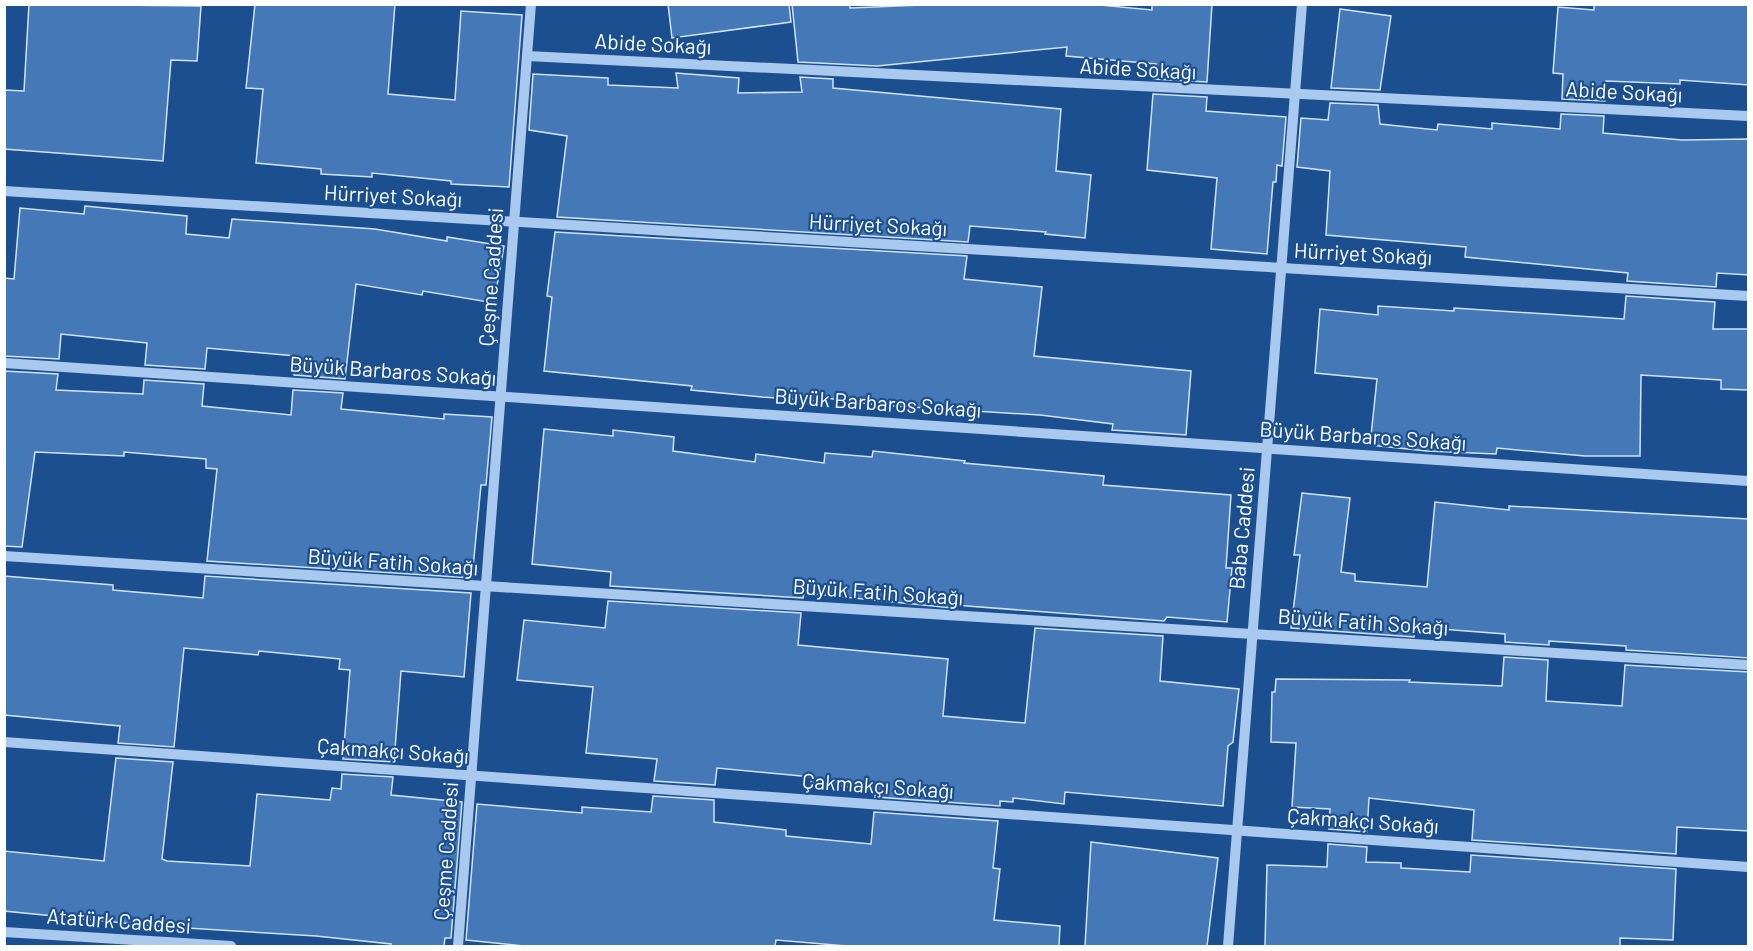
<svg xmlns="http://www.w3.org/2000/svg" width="1753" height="951" font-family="Barlow,sans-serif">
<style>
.building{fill:#4478b7;stroke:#cfe3fa;stroke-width:1.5}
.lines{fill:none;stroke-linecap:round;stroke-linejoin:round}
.minor{stroke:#a9c9ee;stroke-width:10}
.labels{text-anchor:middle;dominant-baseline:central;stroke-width:4.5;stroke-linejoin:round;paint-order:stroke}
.street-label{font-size:21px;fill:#fff;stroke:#1b4f8f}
</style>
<rect width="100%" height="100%" fill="#1b4f8f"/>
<g class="building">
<polygon points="29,4 201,6 197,61 171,60 163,161 4,149 4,90 24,91"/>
<polygon points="255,4 395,4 388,94 455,100 461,11 522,15 509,187 451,184 451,181 372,173 372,177 321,174 321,169 256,163 263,89 246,88"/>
<polygon points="668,4 789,4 791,22 672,38"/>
<polygon points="792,4 850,4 850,8 947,4 1089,4 1152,10 1152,4 1212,4 1207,82 1154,79 1156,64 1066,56 1067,47 877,66 798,62"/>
<polygon points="1594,4 1749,4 1749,85 1680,80 1680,84 1606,81 1605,101 1562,99 1563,74 1553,73 1558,7 1594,10"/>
<polygon points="1340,9 1391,16 1380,90 1331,88"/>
<polygon points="676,73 739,78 738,93 802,92 800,77 833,79 833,88 1061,109 1056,171 1091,175 1085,238 1045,234 1046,232 970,226 968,242 557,217 567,136 529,130 533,74 608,78 608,85 678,88"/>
<polygon points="1153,94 1207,97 1206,111 1286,117 1282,166 1277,165 1276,182 1273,182 1267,254 1211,249 1217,178 1147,170"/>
<polygon points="1330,103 1378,105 1380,124 1437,130 1438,124 1492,129 1492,123 1560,129 1561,114 1604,116 1603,133 1682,140 1748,139 1749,275 1717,273 1716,287 1627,281 1628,273 1465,257 1466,247 1326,235 1330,171 1297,167 1301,118 1328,120"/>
<polygon points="85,206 187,216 186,234 229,238 232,219 375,229 447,241 447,237 504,246 494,303 423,291 422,295 356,284 345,379 294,375 296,356 207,348 205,369 145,365 147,343 61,334 59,359 4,356 4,278 14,279 20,208 84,214"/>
<polygon points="555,232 967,256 964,279 1042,287 1034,356 1191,371 1186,435 1112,430 1113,424 1040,415 877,405 819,397 819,401 762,397 691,390 692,386 544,371 552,297 547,296"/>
<polygon points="1626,296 1715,302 1713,329 1749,329 1749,390 1721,389 1721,380 1641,375 1640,456 1585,456 1497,448 1496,454 1427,451 1370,445 1377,379 1315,373 1320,309 1378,315 1378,306 1454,311 1454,308 1624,319"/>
<polygon points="4,371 58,374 56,390 143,394 144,380 204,384 202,406 291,415 293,390 343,393 341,409 444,419 444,414 492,417 486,485 481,485 472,578 207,561 217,469 206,468 206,459 124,452 124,456 35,452 22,547 4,546"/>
<polygon points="544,429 613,436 613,430 674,437 673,451 755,462 756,454 824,463 825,453 872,457 873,451 965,461 964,463 1104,476 1103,485 1231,495 1226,568 1232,568 1227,622 1167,617 1164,621 954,605 953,608 943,607 804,593 803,598 610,586 611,572 532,564"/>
<polygon points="1302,493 1350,498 1341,572 1355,574 1355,581 1427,587 1435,502 1509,510 1509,506 1749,519 1749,658 1626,650 1626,646 1549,641 1549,645 1505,642 1505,634 1415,627 1414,637 1291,628 1300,555 1294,555"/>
<polygon points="4,576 113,585 113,590 203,598 205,576 471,593 464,677 401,671 394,762 343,759 350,670 339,669 340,659 259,651 258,655 184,648 174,747 118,743 120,726 4,715"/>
<polygon points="608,601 801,613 798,645 948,659 943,716 1025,723 1035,628 1163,636 1160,681 1239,689 1233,742 1228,746 1223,806 1065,792 1064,804 1013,798 1013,802 1000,801 1000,806 875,797 876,790 811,783 812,777 717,768 715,785 654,781 657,759 586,753 593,687 517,680 524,620 605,628"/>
<polygon points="1504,657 1548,660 1546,701 1622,706 1625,665 1749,672 1749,831 1677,827 1676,854 1472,840 1474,810 1369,798 1367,832 1329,829 1330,809 1292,807 1296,743 1271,742 1272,692 1275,692 1276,679 1410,680 1409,682 1502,686"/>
<polygon points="116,758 173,762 162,859 167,861 250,866 257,794 330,800 332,788 341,789 342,774 393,777 391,795 462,802 451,938 445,938 444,946 390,946 391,944 316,936 154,926 4,911 4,851 104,861"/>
<polygon points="653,796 714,800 714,822 786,830 786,836 871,844 874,812 998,821 993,868 1000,869 994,920 1060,926 1059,946 847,946 776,940 775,946 524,946 466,940 477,804 582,813 582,807 651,812"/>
<polygon points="1091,842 1218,858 1207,946 1085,946"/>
<polygon points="1328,844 1367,847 1366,862 1401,863 1401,868 1470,872 1471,855 1676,869 1673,940 1620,938 1620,946 1265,946 1267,865 1327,867"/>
</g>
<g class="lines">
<g class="minor">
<polyline points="527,56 1748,116"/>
<polyline points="4,191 1748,296"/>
<polyline points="4,363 1748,481"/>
<polyline points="4,556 1748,665"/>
<polyline points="4,742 1748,867"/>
<polyline points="4,932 231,946"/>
<polyline points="458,946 531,4"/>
<polyline points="1228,946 1302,4"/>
</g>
</g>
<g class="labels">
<g class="street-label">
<text transform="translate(653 43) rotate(3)">Abide Sokağı</text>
<text transform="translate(1138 68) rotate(3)">Abide Sokağı</text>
<text transform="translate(1624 91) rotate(3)">Abide Sokağı</text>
<text transform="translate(393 195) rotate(3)">Hürriyet Sokağı</text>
<text transform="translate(878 224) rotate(3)">Hürriyet Sokağı</text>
<text transform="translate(1363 253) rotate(3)">Hürriyet Sokağı</text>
<text transform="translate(490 277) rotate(-86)">Çeşme Caddesi</text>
<text transform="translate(393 370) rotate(4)">Büyük Barbaros Sokağı</text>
<text transform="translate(878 402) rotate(4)">Büyük Barbaros Sokağı</text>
<text transform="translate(1363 435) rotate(4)">Büyük Barbaros Sokağı</text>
<text transform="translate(1241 528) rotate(-85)">Baba Caddesi</text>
<text transform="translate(393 561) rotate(4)">Büyük Fatih Sokağı</text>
<text transform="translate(878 591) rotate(4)">Büyük Fatih Sokağı</text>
<text transform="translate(1363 621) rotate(4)">Büyük Fatih Sokağı</text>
<text transform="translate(393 750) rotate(4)">Çakmakçı Sokağı</text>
<text transform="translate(878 785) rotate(4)">Çakmakçı Sokağı</text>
<text transform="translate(1363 820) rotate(4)">Çakmakçı Sokağı</text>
<text transform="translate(445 851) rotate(-86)">Çeşme Caddesi</text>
<text transform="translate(119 920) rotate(4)">Atatürk Caddesi</text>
</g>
</g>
<rect width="1753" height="951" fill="none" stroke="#ffffff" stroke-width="12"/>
</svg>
